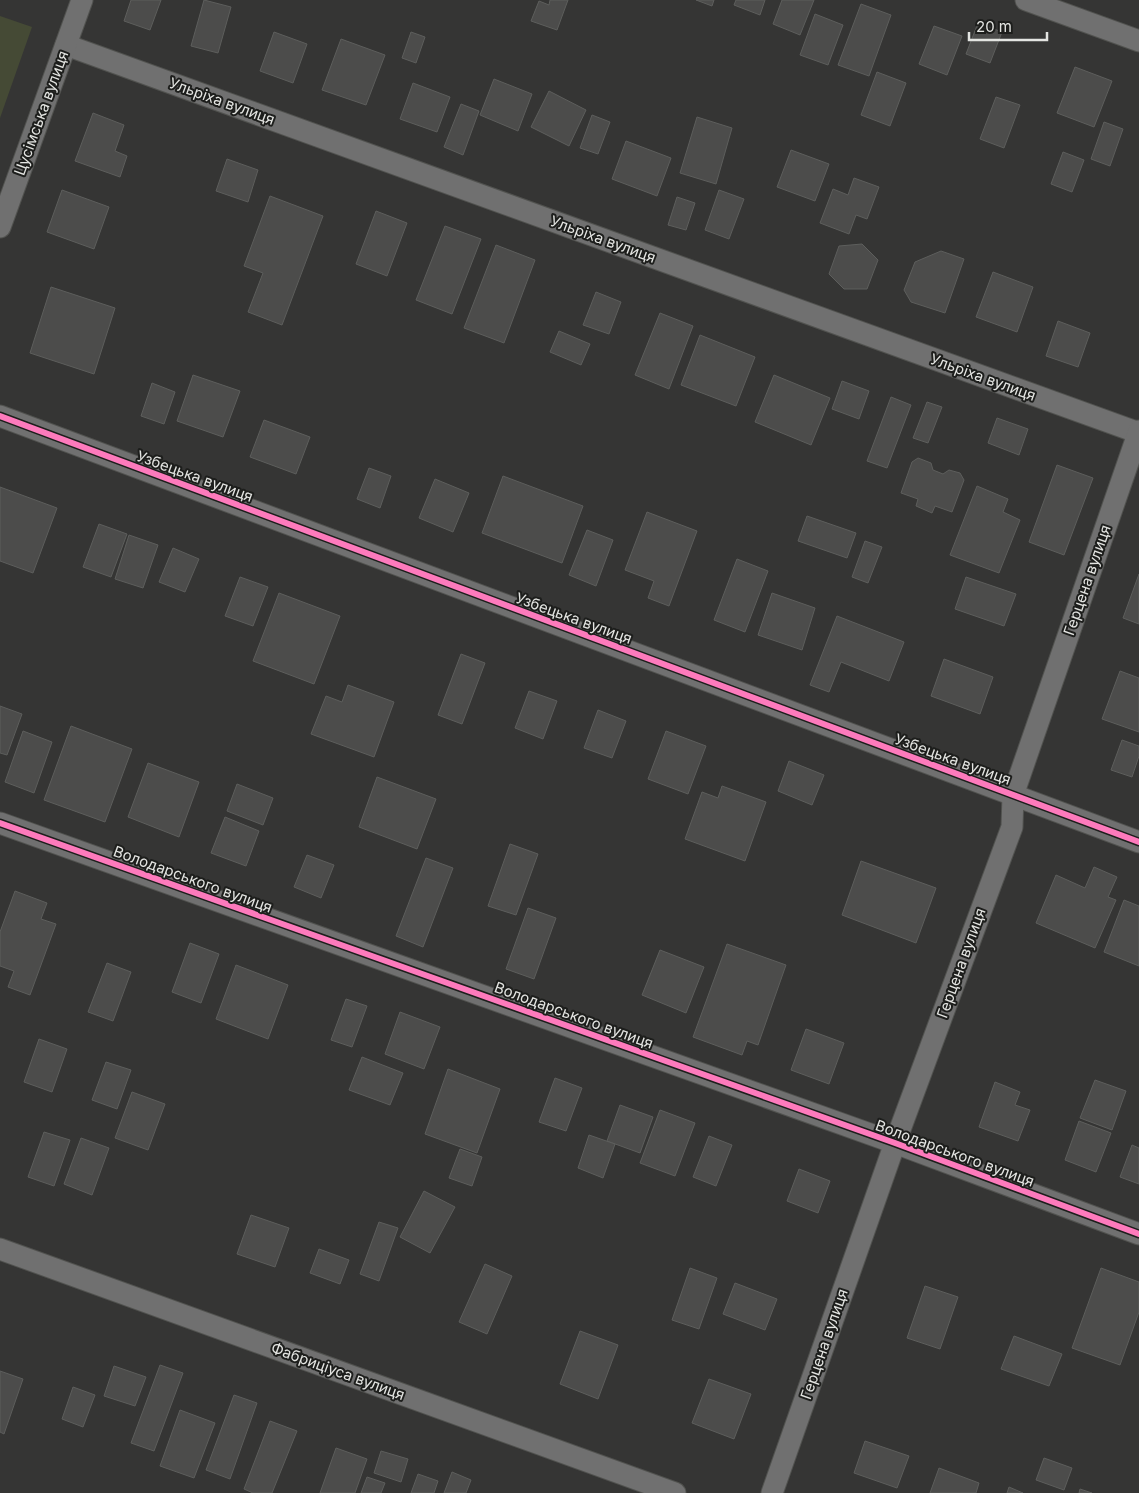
<svg xmlns="http://www.w3.org/2000/svg" width="1139" height="1493" font-family="Inter,sans-serif">
<style>
.green{fill:#454a35}
.building{fill:#4c4c4b;stroke:#5d5e5c}
.lines{fill:none;stroke-linecap:round;stroke-linejoin:round}
.minor-casing{stroke:#51524f;stroke-width:23}
.minor{stroke:#707070;stroke-width:21}
.cycleway-casing{stroke:#1d1e1c;stroke-width:9}
.cycleway{stroke:#fd7abc;stroke-width:6}
.labels{text-anchor:middle;dominant-baseline:central;stroke-width:4;stroke-linejoin:round;paint-order:stroke}
.street-label{font-size:15px;fill:#e4e5e2;stroke:#1d1e1c}
</style>
<rect width="100%" height="100%" fill="#353534"/>
<polygon class="green" points="0,16 32,27 0,118"/>
<g class="building">
<polygon points="131,0 161,0 150,30 124,21"/>
<polygon points="204,0 231,7 218,53 191,46"/>
<polygon points="550,0 568,0 557,30 531,21 539,1 549,5"/>
<polygon points="696,0 714,0 712,6"/>
<polygon points="736,0 765,0 760,15 734,5"/>
<polygon points="782,0 814,0 800,35 773,24"/>
<polygon points="861,4 891,15 869,76 838,65"/>
<polygon points="815,14 843,25 828,65 800,55"/>
<polygon points="978,23 1002,32 990,63 966,54"/>
<polygon points="934,26 962,36 947,75 919,64"/>
<polygon points="274,32 307,44 293,83 260,71"/>
<polygon points="411,32 425,37 416,63 402,58"/>
<polygon points="341,39 385,55 366,105 322,90"/>
<polygon points="1075,67 1112,81 1094,127 1057,113"/>
<polygon points="877,72 906,83 890,126 861,115"/>
<polygon points="494,79 532,94 518,131 480,115"/>
<polygon points="413,83 450,97 437,132 400,119"/>
<polygon points="549,91 586,110 569,146 531,127"/>
<polygon points="996,97 1020,105 1004,148 980,139"/>
<polygon points="461,104 479,111 463,155 444,147"/>
<polygon points="93,113 124,125 115,151 127,156 120,177 75,161"/>
<polygon points="592,115 610,122 598,154 580,148"/>
<polygon points="697,117 732,128 716,184 680,173"/>
<polygon points="1104,122 1123,129 1110,166 1091,159"/>
<polygon points="626,141 671,158 657,196 612,179"/>
<polygon points="791,150 829,164 815,201 777,187"/>
<polygon points="1063,152 1084,160 1072,192 1051,184"/>
<polygon points="227,159 258,170 248,202 216,191"/>
<polygon points="854,178 879,187 867,219 856,215 849,234 820,223 833,189 848,195"/>
<polygon points="62,190 109,207 94,249 47,232"/>
<polygon points="719,190 744,199 729,239 705,230"/>
<polygon points="270,196 323,216 282,325 248,312 263,273 244,266"/>
<polygon points="677,197 695,203 686,230 668,225"/>
<polygon points="376,211 407,223 387,276 356,264"/>
<polygon points="445,226 481,239 452,314 416,300"/>
<polygon points="862,244 878,260 867,289 844,289 829,274 839,246"/>
<polygon points="496,245 535,260 504,343 464,328"/>
<polygon points="941,251 964,259 945,313 911,302 904,290 915,262"/>
<polygon points="993,272 1033,287 1017,332 976,317"/>
<polygon points="51,287 115,308 94,374 30,353"/>
<polygon points="596,292 621,302 609,334 583,325"/>
<polygon points="660,313 693,326 669,389 635,375"/>
<polygon points="1058,321 1090,333 1078,367 1046,356"/>
<polygon points="559,331 590,344 581,365 550,352"/>
<polygon points="700,335 755,357 736,406 681,385"/>
<polygon points="193,375 240,391 223,437 177,421"/>
<polygon points="774,375 830,398 811,445 755,422"/>
<polygon points="842,381 869,391 859,419 832,409"/>
<polygon points="152,383 175,392 164,424 141,416"/>
<polygon points="891,397 911,405 887,468 867,461"/>
<polygon points="927,402 942,407 928,443 913,438"/>
<polygon points="997,418 1028,429 1019,455 988,443"/>
<polygon points="264,420 310,437 296,474 250,457"/>
<polygon points="918,458 931,463 933,470 943,474 949,470 960,473 964,480 952,512 935,506 932,513 916,506 918,499 901,493 912,462"/>
<polygon points="1057,465 1093,478 1064,555 1029,542"/>
<polygon points="369,468 391,476 380,508 357,499"/>
<polygon points="503,476 583,506 562,563 482,533"/>
<polygon points="435,479 469,493 453,532 419,518"/>
<polygon points="977,486 1008,499 1003,512 1020,520 999,573 950,555"/>
<polygon points="0,487 57,508 33,573 0,561"/>
<polygon points="647,512 697,531 669,606 648,598 654,581 625,570"/>
<polygon points="807,516 856,533 847,558 798,541"/>
<polygon points="99,524 127,534 111,577 83,567"/>
<polygon points="587,530 613,540 596,586 569,575"/>
<polygon points="129,535 158,545 143,588 115,579"/>
<polygon points="865,541 882,547 868,583 852,577"/>
<polygon points="173,548 199,559 185,592 159,582"/>
<polygon points="737,559 768,571 745,632 714,620"/>
<polygon points="1139,574 1139,624 1123,618"/>
<polygon points="240,577 268,587 253,626 225,616"/>
<polygon points="966,577 1016,594 1004,626 955,609"/>
<polygon points="279,593 340,616 314,684 253,661"/>
<polygon points="772,593 815,608 802,650 758,635"/>
<polygon points="837,616 904,642 889,681 841,662 829,692 810,685"/>
<polygon points="461,654 485,663 462,724 438,715"/>
<polygon points="944,659 993,677 980,714 931,696"/>
<polygon points="1120,671 1139,678 1139,732 1102,719"/>
<polygon points="348,685 394,702 374,757 311,734 326,696 342,702"/>
<polygon points="529,691 557,701 543,739 515,728"/>
<polygon points="0,706 22,714 7,755 0,753"/>
<polygon points="598,710 626,721 612,758 584,748"/>
<polygon points="71,726 132,749 105,822 44,800"/>
<polygon points="23,731 52,742 34,793 5,782"/>
<polygon points="666,731 706,746 688,794 648,779"/>
<polygon points="1122,740 1139,746 1139,756 1132,777 1111,770"/>
<polygon points="789,761 824,775 812,805 778,791"/>
<polygon points="148,763 199,782 179,837 128,817"/>
<polygon points="377,777 436,799 417,849 359,827"/>
<polygon points="237,784 273,798 263,825 227,811"/>
<polygon points="722,786 766,802 745,861 685,839 702,792 718,798"/>
<polygon points="225,817 259,831 246,866 211,853"/>
<polygon points="510,844 538,854 516,915 488,906"/>
<polygon points="307,855 334,865 321,898 294,887"/>
<polygon points="426,858 453,868 423,947 396,936"/>
<polygon points="861,861 936,888 916,943 842,915"/>
<polygon points="1094,867 1117,877 1108,897 1116,900 1095,948 1036,923 1056,875 1085,888"/>
<polygon points="15,891 47,903 41,919 56,924 30,995 8,987 14,971 0,966 0,932"/>
<polygon points="1124,900 1139,906 1139,966 1104,952"/>
<polygon points="528,908 556,918 534,979 506,969"/>
<polygon points="190,943 219,954 201,1003 172,992"/>
<polygon points="727,944 786,965 758,1045 747,1041 742,1055 693,1037"/>
<polygon points="660,950 704,967 686,1013 642,995"/>
<polygon points="107,963 131,972 113,1021 88,1012"/>
<polygon points="236,965 288,985 268,1039 216,1019"/>
<polygon points="346,999 367,1006 352,1047 331,1040"/>
<polygon points="400,1012 440,1027 424,1069 385,1054"/>
<polygon points="806,1029 844,1043 829,1084 791,1070"/>
<polygon points="39,1039 67,1049 52,1092 24,1082"/>
<polygon points="362,1057 403,1073 390,1105 349,1090"/>
<polygon points="106,1062 131,1070 117,1109 92,1100"/>
<polygon points="448,1069 500,1089 477,1153 425,1134"/>
<polygon points="555,1078 582,1088 566,1131 539,1122"/>
<polygon points="1095,1080 1126,1091 1112,1130 1080,1118"/>
<polygon points="995,1082 1020,1092 1015,1105 1030,1110 1018,1141 979,1127"/>
<polygon points="132,1092 165,1104 148,1150 115,1138"/>
<polygon points="620,1105 653,1117 640,1153 607,1141"/>
<polygon points="660,1110 695,1123 675,1176 640,1163"/>
<polygon points="1079,1121 1111,1133 1096,1172 1065,1160"/>
<polygon points="44,1132 70,1140 54,1186 28,1177"/>
<polygon points="589,1135 615,1144 603,1178 578,1168"/>
<polygon points="709,1136 732,1145 716,1186 693,1177"/>
<polygon points="81,1138 109,1148 92,1195 64,1184"/>
<polygon points="1132,1145 1139,1148 1139,1184 1120,1177"/>
<polygon points="460,1149 482,1157 472,1186 449,1178"/>
<polygon points="799,1169 830,1181 818,1213 787,1201"/>
<polygon points="424,1191 455,1207 430,1253 400,1237"/>
<polygon points="251,1215 289,1228 275,1267 237,1254"/>
<polygon points="379,1222 398,1228 379,1281 360,1274"/>
<polygon points="319,1249 349,1260 340,1284 310,1273"/>
<polygon points="485,1264 512,1276 487,1334 459,1322"/>
<polygon points="690,1268 717,1278 699,1329 672,1320"/>
<polygon points="1101,1268 1139,1282 1139,1312 1120,1365 1072,1348"/>
<polygon points="735,1283 777,1299 765,1330 723,1314"/>
<polygon points="925,1286 958,1297 940,1349 907,1338"/>
<polygon points="580,1331 618,1345 598,1399 560,1384"/>
<polygon points="1014,1336 1062,1354 1049,1386 1001,1369"/>
<polygon points="160,1365 183,1373 154,1451 131,1443"/>
<polygon points="114,1366 146,1377 135,1406 104,1396"/>
<polygon points="0,1371 23,1379 4,1434 0,1432"/>
<polygon points="709,1379 751,1394 734,1439 692,1423"/>
<polygon points="73,1387 95,1395 83,1427 62,1419"/>
<polygon points="234,1395 257,1403 230,1479 206,1470"/>
<polygon points="180,1410 215,1423 194,1478 160,1466"/>
<polygon points="270,1421 297,1431 272,1493 253,1493 244,1489"/>
<polygon points="865,1441 909,1456 897,1488 854,1473"/>
<polygon points="336,1448 367,1459 355,1493 320,1493"/>
<polygon points="381,1451 408,1459 401,1482 374,1473"/>
<polygon points="1044,1458 1072,1468 1064,1490 1036,1480"/>
<polygon points="939,1468 979,1483 976,1493 930,1493"/>
<polygon points="452,1472 471,1480 466,1493 444,1493"/>
<polygon points="418,1474 438,1481 434,1493 411,1493"/>
<polygon points="367,1477 385,1483 381,1493 361,1493"/>
<polygon points="1009,1487 1023,1493 1007,1493"/>
<polygon points="1080,1489 1092,1493 1079,1493"/>
</g>
<g class="lines">
<g class="minor-casing">
<g id="minor">
<polyline points="1026,0 1139,41"/>
<polyline points="66,45 1139,433"/>
<polyline points="0,227 82,0"/>
<polyline points="0,416 1139,842"/>
<polyline points="0,823 895,1143 1139,1234"/>
<polyline points="0,1249 675,1493"/>
<polyline points="772,1493 895,1143 1012,827 1013,795 1139,431"/>
</g>
</g>
<use href="#minor" class="minor"/>
<g class="cycleway-casing">
<g id="cycleway">
<polyline points="0,416 1139,842"/>
<polyline points="0,823 895,1143 1139,1234"/>
</g>
</g>
<use href="#cycleway" class="cycleway"/>
</g>
<g class="labels">
<g class="street-label">
<text transform="translate(222 101) rotate(20)">Ульріха вулиця</text>
<text transform="translate(41 113) rotate(-70)">Цусімська вулиця</text>
<text transform="translate(603 239) rotate(20)">Ульріха вулиця</text>
<text transform="translate(983 377) rotate(20)">Ульріха вулиця</text>
<text transform="translate(195 476) rotate(20)">Узбецька вулиця</text>
<text transform="translate(1087 580) rotate(-71)">Герцена вулиця</text>
<text transform="translate(574 618) rotate(20)">Узбецька вулиця</text>
<text transform="translate(953 759) rotate(20)">Узбецька вулиця</text>
<text transform="translate(193 879) rotate(20)">Володарського вулиця</text>
<text transform="translate(961 963) rotate(-70)">Герцена вулиця</text>
<text transform="translate(574 1015) rotate(20)">Володарського вулиця</text>
<text transform="translate(955 1153) rotate(20)">Володарського вулиця</text>
<text transform="translate(824 1344) rotate(-71)">Герцена вулиця</text>
<text transform="translate(338 1371) rotate(20)">Фабриціуса вулиця</text>
</g>
</g>
<path d="M969 32v8h78v-8" fill="none" stroke="#e4e5e2" stroke-width="2.5"/>
<text x="976" y="32" font-size="15" fill="#e4e5e2" stroke="#1d1e1c" stroke-width="4" paint-order="stroke">20 m</text>
</svg>
